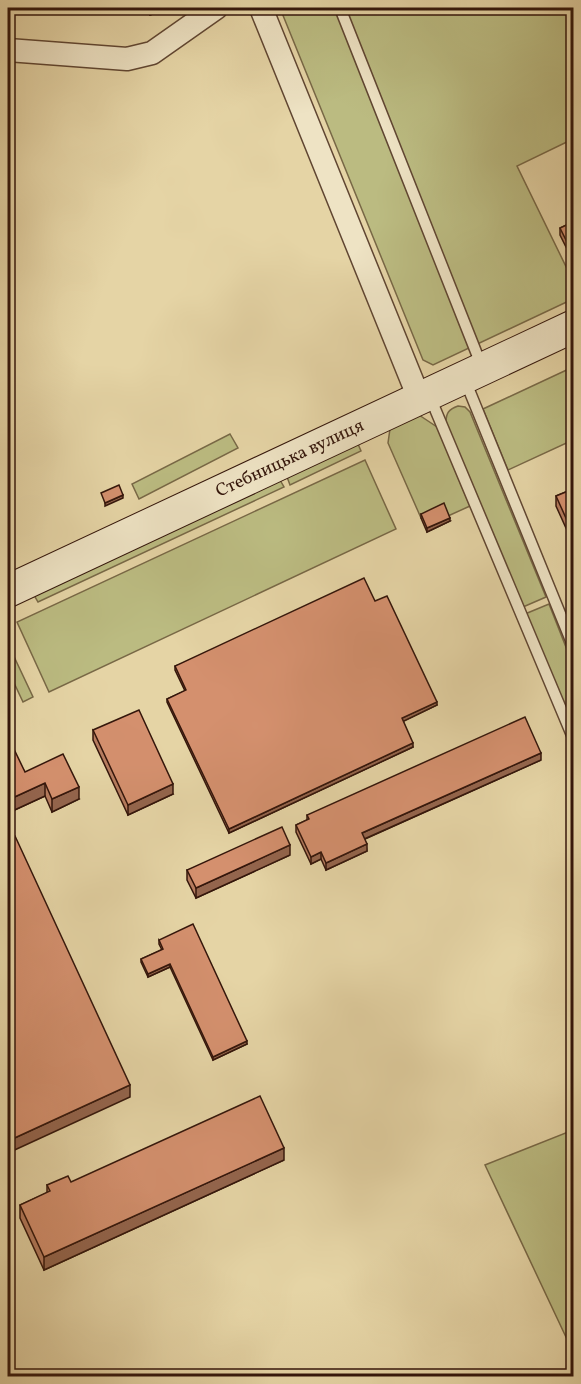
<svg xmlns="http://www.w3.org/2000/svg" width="581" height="1384" font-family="Vollkorn,serif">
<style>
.green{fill:#bbbb81;stroke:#786846;stroke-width:1.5}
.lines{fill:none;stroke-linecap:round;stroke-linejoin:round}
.lane-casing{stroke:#604632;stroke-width:13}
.street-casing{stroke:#604632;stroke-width:25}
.secondary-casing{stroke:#34160b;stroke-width:34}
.lane{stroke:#eee3c4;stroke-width:10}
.street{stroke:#eee3c4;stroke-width:22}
.secondary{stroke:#eee3c4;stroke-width:32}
.wall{fill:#b67c5f;stroke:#34160b;stroke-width:1.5}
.shaded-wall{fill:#94654d;stroke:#34160b;stroke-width:1.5}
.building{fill:#d4906e;stroke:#34160b;stroke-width:1.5}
.labels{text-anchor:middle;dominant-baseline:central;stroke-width:4.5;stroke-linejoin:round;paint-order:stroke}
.street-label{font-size:18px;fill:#34160b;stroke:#eee3c4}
</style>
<rect width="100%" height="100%" fill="#e5d4a5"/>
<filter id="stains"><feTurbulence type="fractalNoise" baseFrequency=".00333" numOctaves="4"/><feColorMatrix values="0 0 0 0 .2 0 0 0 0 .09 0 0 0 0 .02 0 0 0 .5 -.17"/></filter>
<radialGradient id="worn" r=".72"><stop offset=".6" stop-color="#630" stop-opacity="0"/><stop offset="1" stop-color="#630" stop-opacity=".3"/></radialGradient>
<g class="green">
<polygon points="280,8 573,8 573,139 517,166 573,281 573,299 433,365 423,360"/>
<polygon points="573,367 573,440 508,470 483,409"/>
<path d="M458,406L465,407L470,412L546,597L523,607L446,422C446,413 449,409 458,406Z"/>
<polygon points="419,415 437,427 470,506 448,516 443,507 421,518 388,443 390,429"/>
<polygon points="230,434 238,448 139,499 132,484"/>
<polygon points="358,444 361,451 290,485 287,477"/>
<polygon points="365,460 396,529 49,692 17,622"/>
<polygon points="280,480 284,487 38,602 34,595"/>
<polygon points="549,604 573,665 573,704 564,708 525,614"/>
<polygon points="8,646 9,646 33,697 23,702 8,670"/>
<polygon points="573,1130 573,1352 485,1165"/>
</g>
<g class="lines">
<g class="lane-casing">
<g id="lane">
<polyline points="340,8 482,367"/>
<polyline points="465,380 574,648"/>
<polyline points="430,397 574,740"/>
</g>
</g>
<g class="street-casing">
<g id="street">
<polyline points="261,8 419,398"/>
<polyline points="8,50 127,59 152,53 216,8"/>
</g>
</g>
<g class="secondary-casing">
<polyline id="secondary" points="8,591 574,326"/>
</g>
<use href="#lane" class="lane"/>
<use href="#street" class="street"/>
<use href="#secondary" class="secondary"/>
</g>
<g class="wall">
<polygon points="147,8 170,8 150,15"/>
<polygon points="573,222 573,258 572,259 560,235 560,228"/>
<polygon points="573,489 570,537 556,506 556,496"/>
<polygon points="421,514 450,521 427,532 421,518"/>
<polygon points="375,601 437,705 403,721 413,747 229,833 167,702 167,699 185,691 175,670 175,666"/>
<polygon points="93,730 173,794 128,815 93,740"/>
<polygon points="8,747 25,772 79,799 52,812 45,796 8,813"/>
<polygon points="541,760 365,839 367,851 326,870 321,859 311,864 296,832 296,825 307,820 307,815"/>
<polygon points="290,855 196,898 187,880 187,870"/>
<polygon points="159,940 247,1044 213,1060 170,967 148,977 141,962 141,959 162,950 159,944"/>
<polygon points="284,1160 44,1270 20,1218 20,1205 47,1193 47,1185"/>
</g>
<g class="shaded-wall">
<polygon points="150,8 170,8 150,15"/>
<polygon points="123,495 123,498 105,506 105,503"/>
<polygon points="450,518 450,521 427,532 427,528"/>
<polygon points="573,526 573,536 570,537 570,527"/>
<polygon points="437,702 437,705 402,722 402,718"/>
<polygon points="413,743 413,747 229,833 229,829"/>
<polygon points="541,753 541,760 362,840 362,833"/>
<polygon points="45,783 45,796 8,813 8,800"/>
<polygon points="173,784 173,794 128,815 128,805"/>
<polygon points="79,787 79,799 52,812 52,799"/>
<polygon points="367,844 367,851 326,870 326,863"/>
<polygon points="290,845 290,855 196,898 196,888"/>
<polygon points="321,852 321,859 311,864 311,857"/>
<polygon points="170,964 170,967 148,977 148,974"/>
<polygon points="247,1041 247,1044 213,1060 213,1057"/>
<polygon points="130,1085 130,1097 8,1153 8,1141"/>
<polygon points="284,1148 284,1160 44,1270 44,1257"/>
</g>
<g class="building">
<polygon points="573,222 573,251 572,252 560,228"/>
<polygon points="119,485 123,495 105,503 101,493"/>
<polygon points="573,489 573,526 570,527 556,496"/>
<polygon points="444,503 450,518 427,528 421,514"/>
<polygon points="364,578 375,601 387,596 437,702 402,718 413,743 229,829 167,699 186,690 175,666"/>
<polygon points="139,710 173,784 128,805 93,730"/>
<polygon points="525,717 541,753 362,833 367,844 326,863 321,852 311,857 296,825 309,819 307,815"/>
<polygon points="12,745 25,772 63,754 79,787 52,799 45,783 8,800 8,747"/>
<polygon points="282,827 290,845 196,888 187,870"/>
<polygon points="15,836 130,1085 8,1141 8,839"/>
<polygon points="193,924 247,1041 213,1057 170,964 148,974 141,959 163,949 159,940"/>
<polygon points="260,1096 284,1148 44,1257 20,1205 50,1191 47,1185 68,1176 71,1182"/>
</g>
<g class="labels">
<g class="street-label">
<text transform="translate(290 459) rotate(-25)">Стебницька вулиця</text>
</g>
</g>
<rect width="581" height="1384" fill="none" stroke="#e5d4a5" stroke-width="30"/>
<rect x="9" y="9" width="563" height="1366" fill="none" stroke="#34160b" stroke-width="3"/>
<rect x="15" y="15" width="551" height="1354" fill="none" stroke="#34160b" stroke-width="1.5"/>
<rect width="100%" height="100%" filter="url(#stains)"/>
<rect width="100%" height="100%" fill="url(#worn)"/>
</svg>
